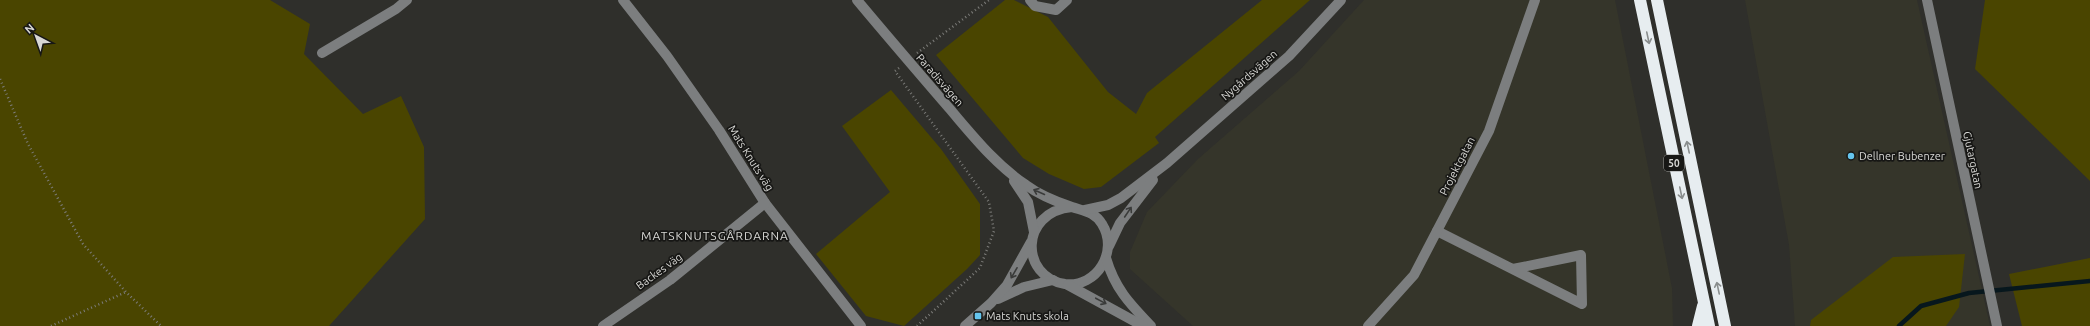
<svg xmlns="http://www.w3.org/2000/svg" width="2090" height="326" font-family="Ubuntu,sans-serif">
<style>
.built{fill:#35352a}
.green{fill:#4a4500}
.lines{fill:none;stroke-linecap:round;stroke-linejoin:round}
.stream{stroke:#07171d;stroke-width:4.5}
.path{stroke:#7c7c79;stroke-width:2.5;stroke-dasharray:1 3;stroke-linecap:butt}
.minor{stroke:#7c7e7f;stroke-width:10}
.highway{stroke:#e7edf0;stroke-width:12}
.oneway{stroke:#898d8d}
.oneway2{stroke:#3a3b3a}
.poi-dot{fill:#65c5ee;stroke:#171715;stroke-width:1.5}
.labels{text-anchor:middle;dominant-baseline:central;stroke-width:3.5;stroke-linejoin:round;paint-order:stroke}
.shield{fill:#171715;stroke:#9e9e9b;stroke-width:1}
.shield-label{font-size:10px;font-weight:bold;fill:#d8d8d5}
.street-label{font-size:11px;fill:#d8d8d5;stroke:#171715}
.poi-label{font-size:11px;fill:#d8d8d5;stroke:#171715;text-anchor:start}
.neighbourhood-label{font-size:12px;letter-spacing:1px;fill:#d8d8d5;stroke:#171715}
</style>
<rect width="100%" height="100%" fill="#2f2f2b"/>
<g class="built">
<polygon points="1364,0 1615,0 1672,288 1673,326 1193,326 1130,269 1130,252 1147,212 1198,159 1299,71"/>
<polygon points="1745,0 1917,0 1990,326 1795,326 1789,245"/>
</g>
<g class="green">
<polygon points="0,0 270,0 310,24 304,54 363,114 401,96 424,147 425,219 329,326 0,326"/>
<polygon points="1005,0 1014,0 1048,17 1108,92 1136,114 1147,93 1262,0 1310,0 1155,137 1159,143 1101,187 1084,189 1049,174 1023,158 936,55"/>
<polygon points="1985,0 2090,0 2090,181 1975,69"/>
<polygon points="891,90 941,149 980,204 980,255 967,269 904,326 866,316 816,254 890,192 842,126"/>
<polygon points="1965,254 1959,307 1946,326 1810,326 1811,320 1893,257"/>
<polygon points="2090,258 2090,326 2022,326 2009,274"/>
</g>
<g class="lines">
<polyline class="stream" points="1899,326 1921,306 1969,293 2090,281"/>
<g class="path">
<polyline points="917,53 989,0"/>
<polyline points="899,68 895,71 989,202 994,231 980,268 917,326"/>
<polyline points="0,79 28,144 83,244 126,292 161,326"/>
<polyline points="51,326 126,292"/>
</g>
<g class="minor">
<polyline points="623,0 667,56 719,130 765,203 861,326"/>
<path d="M857,0C887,36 918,72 949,108C973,136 995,164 1026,185C1038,194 1057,202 1072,207C1084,211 1095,212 1102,224C1119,251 1097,288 1065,284C1020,277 1019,212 1072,207"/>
<polyline points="1030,0 1035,6 1056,10 1067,0"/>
<polyline points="1927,0 1997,326"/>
<polyline points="322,53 396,9 407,0"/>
<polyline points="1014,181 1028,202 1034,232"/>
<polyline points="1085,210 1108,205 1121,198 1167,163 1289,56 1341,0"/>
<polyline points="1437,231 1582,304 1581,255 1513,269"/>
<polyline points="1109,246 1120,223 1153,180"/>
<path d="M1106,258C1115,289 1130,304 1151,326"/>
<polyline points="1068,285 1143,326"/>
<polyline points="998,299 1024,287 1053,280"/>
<polyline points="603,326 670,280 765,203"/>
<polyline points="965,326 991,303 1007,285 1031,242"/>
<polyline points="1368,326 1414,275 1489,131 1535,0"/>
</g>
<g class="highway">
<polyline points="1640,0 1709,326"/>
<polyline points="1657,0 1725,326"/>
<polyline points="1698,326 1703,306"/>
</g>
</g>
<defs><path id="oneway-shaft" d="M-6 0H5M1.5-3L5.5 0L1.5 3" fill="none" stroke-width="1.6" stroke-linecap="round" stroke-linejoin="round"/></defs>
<g class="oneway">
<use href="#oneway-shaft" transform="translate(1648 38) rotate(78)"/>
<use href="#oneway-shaft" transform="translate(1688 147) rotate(-102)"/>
<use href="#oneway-shaft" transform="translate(1681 193) rotate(78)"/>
<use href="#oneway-shaft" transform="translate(1718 288) rotate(-102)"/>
</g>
<g class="oneway2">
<use href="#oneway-shaft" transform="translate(1039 192) rotate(-156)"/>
<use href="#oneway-shaft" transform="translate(1128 212) rotate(-56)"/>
<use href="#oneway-shaft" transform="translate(1014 273) rotate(120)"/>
<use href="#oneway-shaft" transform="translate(1101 301) rotate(28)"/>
</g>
<g class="poi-dot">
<circle cx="1851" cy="156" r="4"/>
<rect x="974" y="312" width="8" height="8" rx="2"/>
</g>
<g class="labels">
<rect class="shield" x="1664" y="155" width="20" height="16" rx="3"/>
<g class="shield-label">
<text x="1674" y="163">50</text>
</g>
<g class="street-label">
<text transform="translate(1249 75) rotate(-41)">Nygårdsvägen</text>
<text transform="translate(940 80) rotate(49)">Paradisvägen</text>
<text transform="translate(751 158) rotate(58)">Mats Knuts väg</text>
<text transform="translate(1973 160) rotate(78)">Gjutargatan</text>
<text transform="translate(1457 166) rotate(-63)">Projektgatan</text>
<text transform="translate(659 271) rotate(-36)">Backes väg</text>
</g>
<g class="poi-label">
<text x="1859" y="156">Dellner Bubenzer</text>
<text x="986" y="316">Mats Knuts skola</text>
</g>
<g class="neighbourhood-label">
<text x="715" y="235">MATSKNUTSGÅRDARNA</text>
</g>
</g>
<g transform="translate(36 36) rotate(319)" stroke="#171715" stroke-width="3" paint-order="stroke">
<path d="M0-3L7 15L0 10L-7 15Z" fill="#d8d8d5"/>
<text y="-6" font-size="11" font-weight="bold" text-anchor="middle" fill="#d8d8d5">N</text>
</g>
</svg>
